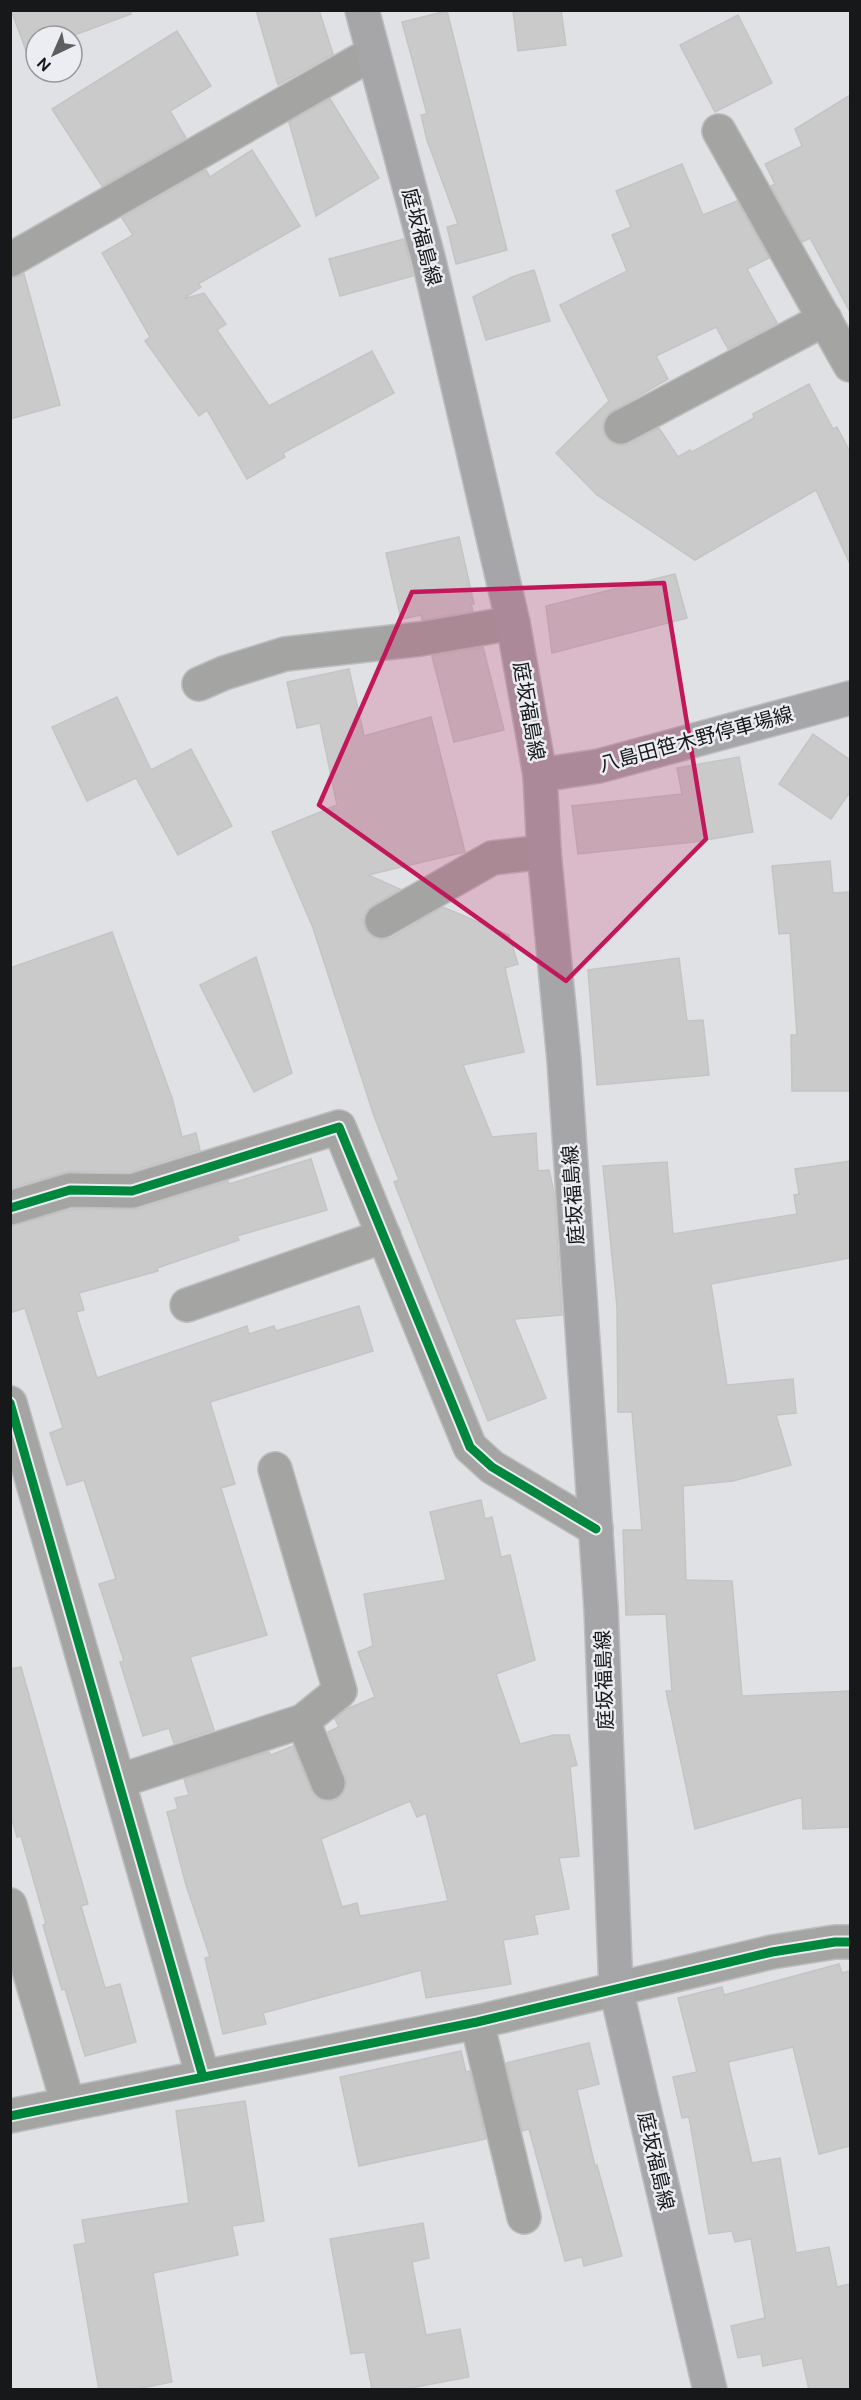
<svg xmlns="http://www.w3.org/2000/svg" width="861" height="2400" font-family="'DM Sans','Noto Sans JP',sans-serif">
<style>
.building{fill:#cbcacb;stroke:#c4c4c5;stroke-width:1.5;fill-rule:evenodd}
.lines{fill:none;stroke-linecap:round;stroke-linejoin:round}
.minor-casing{stroke:#bdbdbf;stroke-width:36}
.major-casing{stroke:#bdbdbf;stroke-width:36}
.minor{stroke:#a4a4a3;stroke-width:33}
.major{stroke:#a6a6a8;stroke-width:33}
.cycleway-casing{stroke:#ecedf2;stroke-width:13}
.cycleway{stroke:#00873e;stroke-width:9}
.marked{fill:#c2185b;fill-opacity:0.2;stroke:#c2185b;stroke-width:4.5;stroke-linejoin:round}
.labels{text-anchor:middle;dominant-baseline:central;stroke-width:5;stroke-linejoin:round;paint-order:stroke}
.street-label{font-size:20px;fill:#171819;stroke:#ecedf2}
</style>
<rect width="100%" height="100%" fill="#e0e1e4"/>
<g class="building">
<polygon points="11,10 131,10 131,14 72,36 36,36 36,50 27,53"/>
<polygon points="256,10 319,10 333,54 278,85"/>
<polygon points="513,10 561,10 566,45 518,51"/>
<polygon points="447,11 507,250 456,264 447,227 458,224 427,140 421,115 427,114 402,22"/>
<polygon points="738,15 772,83 715,112 680,45"/>
<polygon points="177,31 211,86 170,111 186,138 102,186 52,109"/>
<polygon points="850,95 850,312 810,238 802,242 771,186 775,184 765,164 802,146 795,129"/>
<polygon points="330,99 379,178 316,216 289,122"/>
<polygon points="252,150 300,226 198,284 201,287 183,299 204,293 226,324 217,330 269,406 372,351 394,393 283,453 285,457 247,479 207,410 199,416 145,341 150,337 102,253 133,235 122,218 206,170 210,177"/>
<polygon points="682,164 703,215 737,201 769,258 747,269 777,323 728,349 716,327 656,356 668,379 612,411 605,417 602,426 604,435 612,443 621,446 630,444 659,428 678,457 690,450 692,452 754,418 753,414 809,384 833,429 837,427 850,452 850,564 816,490 695,560 597,495 556,453 609,401 560,305 627,271 612,235 631,227 616,191"/>
<polygon points="404,239 413,276 340,296 329,259"/>
<polygon points="534,270 550,321 486,340 473,297 512,277"/>
<polygon points="24,274 60,405 10,419 10,279"/>
<polygon points="459,537 474,604 471,604 473,611 422,620 421,615 401,619 386,553"/>
<polygon points="675,574 687,618 552,653 546,606"/>
<polygon points="483,647 504,730 454,742 432,656"/>
<polygon points="349,669 364,736 431,717 465,852 368,875 400,889 373,905 366,911 363,920 366,930 373,937 381,940 391,938 443,907 509,935 518,964 505,968 524,1052 463,1065 492,1137 536,1133 538,1171 549,1170 554,1192 562,1315 514,1319 546,1398 488,1421 394,1182 399,1180 374,1116 313,928 272,832 337,805 320,723 297,728 287,682"/>
<polygon points="117,697 151,770 191,749 232,826 178,855 136,778 87,801 52,727"/>
<polygon points="813,734 850,760 850,792 831,819 779,784"/>
<polygon points="739,757 753,832 694,842 578,854 572,806 682,794 677,768"/>
<polygon points="830,861 833,893 850,892 850,1091 792,1091 791,1035 797,1035 790,933 779,934 772,866"/>
<polygon points="112,932 172,1098 182,1137 196,1133 200,1150 129,1172 70,1171 10,1188 10,968"/>
<polygon points="256,957 292,1073 254,1092 200,985"/>
<polygon points="679,958 687,1021 703,1020 709,1075 597,1085 588,970"/>
<polygon points="311,1159 327,1210 237,1236 239,1240 157,1268 158,1271 79,1293 84,1310 76,1312 97,1378 247,1326 249,1334 274,1326 276,1331 359,1306 373,1351 210,1402 235,1484 221,1488 267,1635 190,1657 214,1730 174,1743 169,1728 143,1736 120,1662 124,1661 99,1584 116,1579 84,1480 67,1485 50,1433 63,1428 25,1308 10,1313 10,1226 73,1209 138,1209 228,1181 229,1184"/>
<polygon points="850,1161 850,1258 711,1284 727,1385 793,1379 796,1413 776,1415 791,1465 733,1481 683,1486 686,1580 732,1581 742,1696 850,1691 850,1827 803,1829 802,1797 695,1829 666,1691 672,1691 666,1614 626,1615 623,1530 642,1530 632,1412 618,1412 617,1307 603,1166 667,1162 673,1234 797,1214 794,1195 799,1194 795,1169"/>
<path d="M481,1500L485,1519L492,1517L501,1557L510,1555L535,1660L496,1674L520,1744L554,1735H569L577,1765L570,1767L579,1856L559,1858L569,1909L534,1915L538,1934L503,1940L511,1984L426,1998L421,1970L263,2013L266,2024L223,2034L205,1958L210,1957L186,1885L167,1812L178,1809L175,1798L189,1795L184,1779L269,1752L271,1755L293,1746L311,1790L316,1797L326,1802L336,1800L342,1795L346,1786V1777L328,1732L339,1727L335,1719L347,1709L375,1697L358,1652L373,1646L364,1594L446,1580L430,1512ZM410,1801L417,1817L426,1813L448,1901L360,1916L357,1903L342,1907L321,1839Z"/>
<polygon points="21,1667 88,1904 81,1906 105,1988 120,1984 136,2042 85,2056 65,1989 62,1990 43,1925 46,1924 21,1836 17,1837 10,1813 10,1669"/>
<polygon points="839,1964 842,1973 850,1971 850,2146 819,2154 793,2047 728,2062 752,2163 780,2158 796,2253 829,2247 837,2287 850,2284 850,2390 809,2390 802,2358 763,2366 761,2354 738,2358 731,2326 765,2318 751,2239 735,2242 732,2231 709,2234 689,2117 682,2118 673,2077 697,2072 678,1998 722,1987 724,1995"/>
<polygon points="589,2043 599,2084 577,2090 595,2166 597,2165 622,2256 584,2266 582,2257 565,2261 529,2129 522,2131 506,2063"/>
<polygon points="461,2051 466,2072 470,2071 486,2139 359,2166 340,2077"/>
<polygon points="245,2101 264,2221 232,2226 238,2255 153,2273 172,2382 131,2390 99,2390 74,2245 86,2243 82,2220 189,2203 176,2111"/>
<polygon points="423,2223 429,2258 412,2262 426,2335 460,2329 469,2377 400,2390 372,2390 365,2352 351,2354 330,2239"/>
</g>
<g class="lines">
<g class="minor-casing">
<g id="minor">
<polyline points="719,131 850,365"/>
<polyline points="10,260 373,53"/>
<polyline points="621,427 825,319"/>
<polyline points="199,684 224,673 285,654 420,639 513,623"/>
<polyline points="382,921 492,858 544,852"/>
<polyline points="10,1208 70,1190 132,1191 339,1127 470,1447 492,1467 596,1529"/>
<polyline points="187,1305 384,1236"/>
<polyline points="10,1403 203,2077"/>
<polyline points="303,1721 328,1783"/>
<polyline points="119,1781 303,1721 340,1691 275,1469"/>
<polyline points="10,1905 68,2104"/>
<polyline points="477,2022 524,2217"/>
<polyline points="10,2116 477,2022 772,1952 835,1942 850,1942"/>
</g>
</g>
<g class="major-casing">
<g id="major">
<polyline points="362,10 429,261 513,623 540,775 544,852 564,1060 601,1608 616,1989 710,2390"/>
<polyline points="540,775 599,766 850,698"/>
</g>
</g>
<use href="#minor" class="minor"/>
<use href="#major" class="major"/>
<g class="cycleway-casing">
<g id="cycleway">
<polyline points="10,1208 70,1190 132,1191 339,1127 470,1447 492,1467 596,1529"/>
<polyline points="10,1403 203,2077"/>
<polyline points="10,2116 477,2022 772,1952 835,1942 850,1942"/>
</g>
</g>
<use href="#cycleway" class="cycleway"/>
</g>
<path class="marked" d="M664,583L706,839L566,981L319,805L412,592Z"/>
<g class="labels">
<g class="street-label">
<text transform="translate(422 237) rotate(75)">庭坂福島線</text>
<text transform="translate(529 711) rotate(80)">庭坂福島線</text>
<text transform="translate(696 739) rotate(-15)">八島田笹木野停車場線</text>
<text transform="translate(573 1195) rotate(-94)">庭坂福島線</text>
<text transform="translate(604 1680) rotate(-92)">庭坂福島線</text>
<text transform="translate(656 2161) rotate(77)">庭坂福島線</text>
</g>
</g>
<rect width="861" height="2400" fill="none" stroke="#171819" stroke-width="24"/>
<g transform="translate(54 54) rotate(224)"><circle r="28" fill="#ecedf2" stroke="#97989b" stroke-width="1.5"/>
<path d="M0-4.5L10 22L0 15L-10 22Z" fill="#5d5e60"/>
<text y="-9" font-size="16" font-weight="bold" text-anchor="middle" fill="#171819">N</text>
</g>
</svg>
